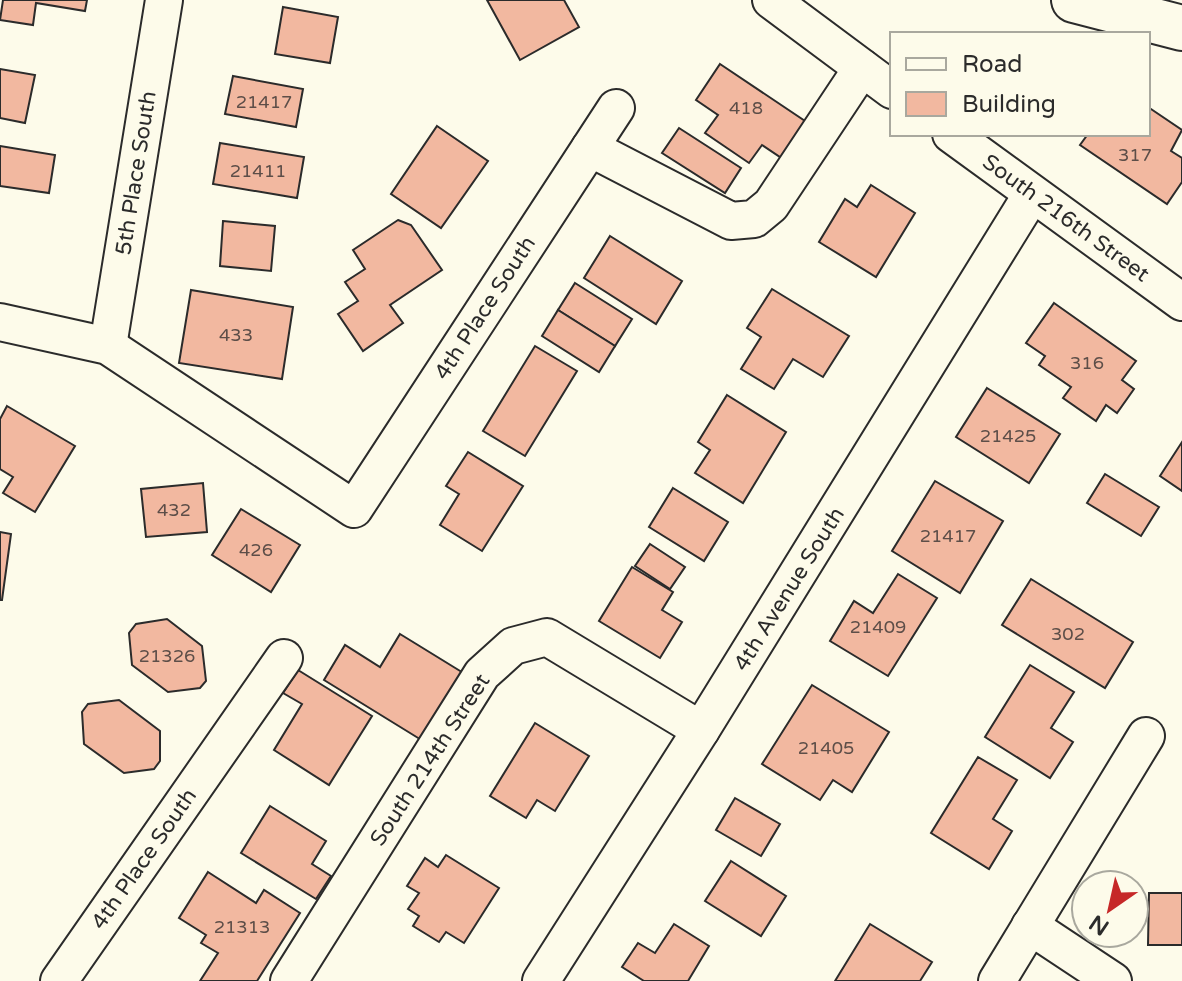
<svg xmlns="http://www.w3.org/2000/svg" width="1182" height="981" font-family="'Varela Round',sans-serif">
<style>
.building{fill:#f2b8a0;stroke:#2b2b2b;stroke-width:2}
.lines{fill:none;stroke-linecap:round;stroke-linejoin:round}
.minor-casing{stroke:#2b2b2b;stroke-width:40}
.major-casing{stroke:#2b2b2b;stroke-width:48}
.minor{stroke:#fdfbea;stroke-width:36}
.major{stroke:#fdfbea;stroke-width:44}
.labels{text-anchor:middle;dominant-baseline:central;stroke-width:6;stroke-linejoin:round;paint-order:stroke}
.number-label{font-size:18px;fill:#5d4e48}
.street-label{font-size:22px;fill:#2b2b2b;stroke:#fdfbea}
</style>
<rect width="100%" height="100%" fill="#fdfbea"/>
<g class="building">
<polygon points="3,0 87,0 85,11 36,3 33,25 0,20"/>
<polygon points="487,0 564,0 579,27 520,60"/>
<polygon points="283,7 338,17 330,63 275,54"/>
<polygon points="720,64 808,123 783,159 762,145 749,163 705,133 718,115 696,100"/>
<polygon points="0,69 35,75 25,123 0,118"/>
<polygon points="233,76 303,89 296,127 225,114"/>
<polygon points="1148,107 1182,130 1171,151 1182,158 1182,182 1167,204 1080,145 1088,134 1148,134"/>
<polygon points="437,126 488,161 441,228 391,194"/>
<polygon points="679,128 741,168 725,193 662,153"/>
<polygon points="220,143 304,157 297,198 213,184"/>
<polygon points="0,146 55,155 49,193 0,186"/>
<polygon points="871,185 915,213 876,277 819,242 845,199 857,207"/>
<polygon points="398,220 411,225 442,270 390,305 403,323 363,351 338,314 358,301 345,282 365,269 353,250"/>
<polygon points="223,221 275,226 271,271 220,266"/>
<polygon points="610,236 682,281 656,324 584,278"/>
<polygon points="575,283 632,319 615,346 558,310"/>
<polygon points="772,289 849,336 823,377 793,359 774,389 741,369 761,337 747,328"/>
<polygon points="191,290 293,307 282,379 179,363"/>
<polygon points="1054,303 1136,361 1122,380 1134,389 1117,413 1106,405 1096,421 1063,398 1071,387 1039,365 1045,356 1026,343"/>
<polygon points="558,310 615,346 599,372 542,336"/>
<polygon points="535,346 577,371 525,456 483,431"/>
<polygon points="987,388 1060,434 1029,483 956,437"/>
<polygon points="727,395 786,432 743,503 695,473 710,450 698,442"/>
<polygon points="7,406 75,446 35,512 3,493 13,477 0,469 0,419"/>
<polygon points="1182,442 1182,491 1160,476"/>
<polygon points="468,452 523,486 482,551 440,525 459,494 446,486"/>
<polygon points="1105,474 1159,507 1141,536 1087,503"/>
<polygon points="935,481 1003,521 960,593 892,551"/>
<polygon points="203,483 207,532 146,537 141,489"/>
<polygon points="673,488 728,522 704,561 649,527"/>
<polygon points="241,509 300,545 271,592 212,555"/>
<polygon points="0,532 11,534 2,600 0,600"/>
<polygon points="650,544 685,567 670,589 635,566"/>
<polygon points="632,567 673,592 662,610 682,622 660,658 599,621"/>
<polygon points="898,574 937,598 888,676 830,641 854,601 873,613"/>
<polygon points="1031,579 1133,642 1105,688 1002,625"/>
<polygon points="167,619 202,646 206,681 200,688 168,692 132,665 129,633 136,624"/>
<polygon points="400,634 465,674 423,741 324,680 345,645 380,667"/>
<polygon points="1030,665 1074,692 1051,728 1073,742 1050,778 985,737"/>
<polygon points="298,670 372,716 329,785 274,750 302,704 283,693"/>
<polygon points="812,685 889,732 852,792 833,780 820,800 762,764"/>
<polygon points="119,700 160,731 160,761 154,769 124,773 84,744 82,712 88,704"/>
<polygon points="535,723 589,756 555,811 537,800 526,818 490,796"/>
<polygon points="978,757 1017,780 993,819 1012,831 989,869 931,833"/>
<polygon points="735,798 780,824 761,856 716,830"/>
<polygon points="270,806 326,841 312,864 331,876 316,899 241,853"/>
<polygon points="446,855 499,888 464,943 446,932 439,942 413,926 419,916 408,909 419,893 407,886 425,858 438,867"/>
<polygon points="731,861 786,896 761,936 705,901"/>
<polygon points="208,872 256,903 264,890 300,913 257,981 200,981 218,953 201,943 206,935 179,918"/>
<polygon points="1149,893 1182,893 1182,945 1148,945"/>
<polygon points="674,924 709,946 688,981 644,981 622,967 638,943 655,953"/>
<polygon points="870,924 932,962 920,981 835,981"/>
</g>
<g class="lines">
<g class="minor-casing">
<g id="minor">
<polyline points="771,0 892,90"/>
<polyline points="951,134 1182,302"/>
<polyline points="590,148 731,221 754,219 771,205 862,68"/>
<polyline points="0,322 108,346 354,509 616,108"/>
<polyline points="108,346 164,0"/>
<polyline points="1030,926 1113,981"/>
<polyline points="59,981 284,658"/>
<polyline points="289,981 482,674 513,646 547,637 701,730"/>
<polyline points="541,981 701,730 1032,194"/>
<polyline points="997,981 1146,736"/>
</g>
</g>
<g class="major-casing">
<polyline id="major" points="1074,0 1182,28"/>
</g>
<use href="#minor" class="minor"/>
<use href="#major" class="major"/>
</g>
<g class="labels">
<g class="number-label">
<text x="264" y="102">21417</text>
<text x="746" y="108">418</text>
<text x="1135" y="155">317</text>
<text x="258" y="171">21411</text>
<text x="236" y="335">433</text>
<text x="1087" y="363">316</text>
<text x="1008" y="436">21425</text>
<text x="174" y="510">432</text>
<text x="948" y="536">21417</text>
<text x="256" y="550">426</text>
<text x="878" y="627">21409</text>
<text x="1068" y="634">302</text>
<text x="167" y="656">21326</text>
<text x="826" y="748">21405</text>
<text x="242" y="927">21313</text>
</g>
<g class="street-label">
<text transform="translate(136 173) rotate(-81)">5th Place South</text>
<text transform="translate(1066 218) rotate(36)">South 216th Street</text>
<text transform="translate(485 308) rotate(-57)">4th Place South</text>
<text transform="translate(789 589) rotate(-58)">4th Avenue South</text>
<text transform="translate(430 760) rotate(-57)">South 214th Street</text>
<text transform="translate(144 859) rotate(-55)">4th Place South</text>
</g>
</g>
<rect x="890" y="32" width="260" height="104" fill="#fdfbea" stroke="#a9a89e" stroke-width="2"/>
<rect x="906" y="58" width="40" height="12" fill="#fdfbea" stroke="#a9a89e" stroke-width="2"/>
<text x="962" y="72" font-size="24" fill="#2b2b2b">Road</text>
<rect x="906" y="92" width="40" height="24" fill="#f2b8a0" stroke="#a9a89e" stroke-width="2"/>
<text x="962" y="112" font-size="24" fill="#2b2b2b">Building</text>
<g transform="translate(1110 909) rotate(214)"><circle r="38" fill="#fdfbea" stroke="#a9a89e" stroke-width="2"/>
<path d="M0-6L14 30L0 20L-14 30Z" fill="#c62828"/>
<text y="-12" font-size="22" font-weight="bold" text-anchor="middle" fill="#2b2b2b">N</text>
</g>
</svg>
